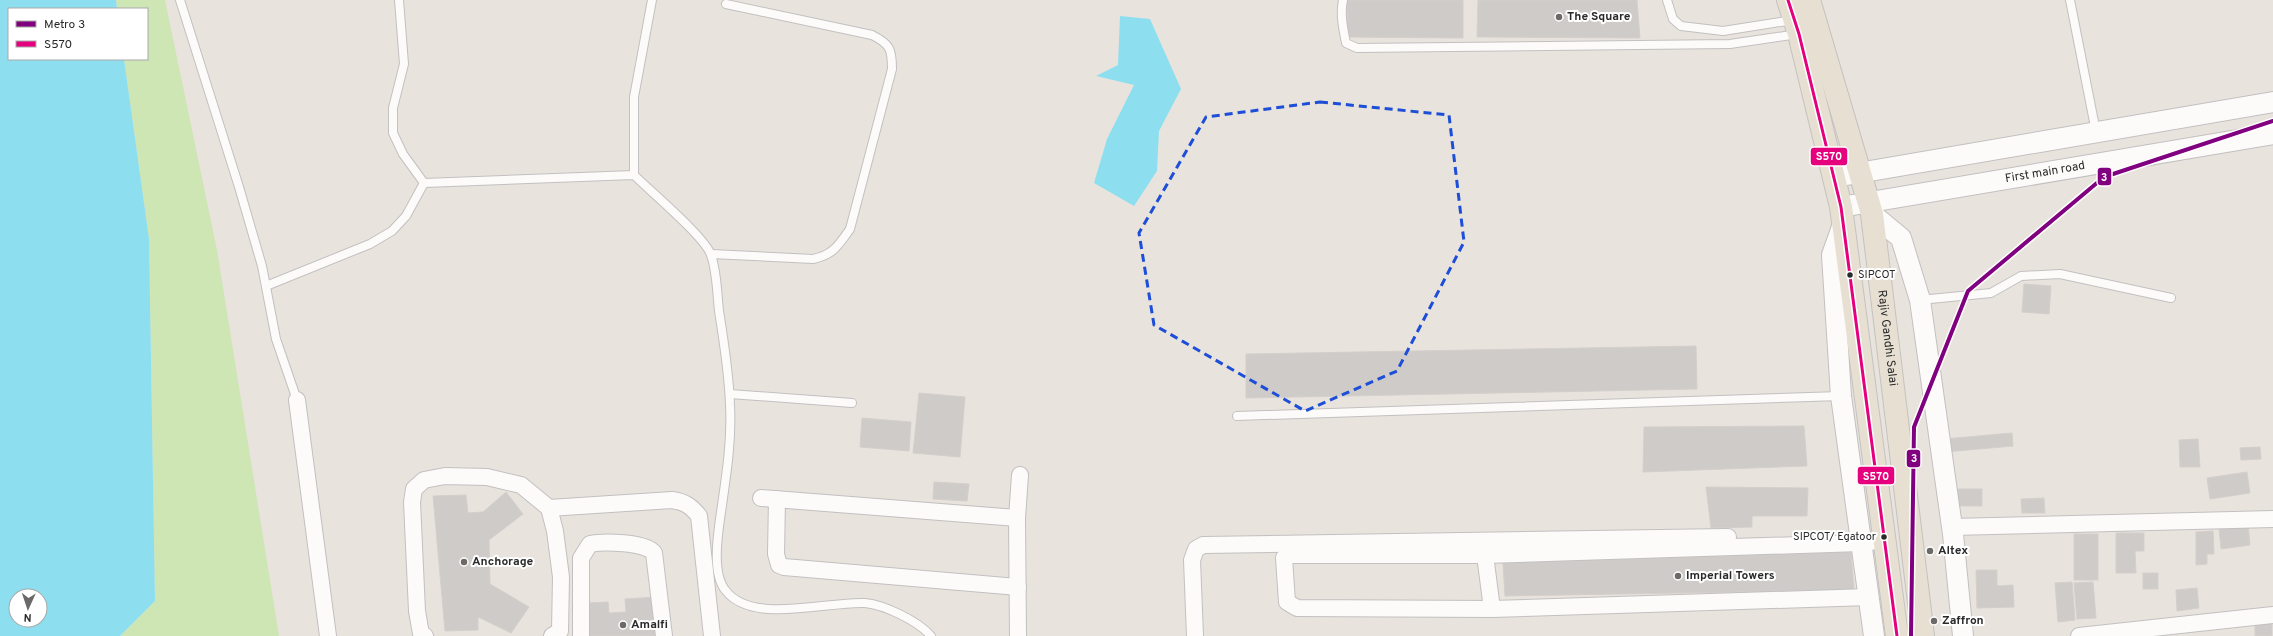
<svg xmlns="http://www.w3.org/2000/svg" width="2273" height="636" font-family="Overpass,sans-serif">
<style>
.green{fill:#cee5b4}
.water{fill:#8ddfef;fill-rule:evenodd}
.building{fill:#cfcbc8;stroke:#d4cfcb}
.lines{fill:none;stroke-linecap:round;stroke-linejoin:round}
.service-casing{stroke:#c2c0c0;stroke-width:10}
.minor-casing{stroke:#c2c0c0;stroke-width:18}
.tertiary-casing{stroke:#c2c0c0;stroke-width:22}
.primary-casing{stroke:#c4c2c0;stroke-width:24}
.service{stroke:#fcfbfa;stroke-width:8}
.minor{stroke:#fcfbfa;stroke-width:16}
.tertiary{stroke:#fcfbfa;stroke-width:20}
.primary{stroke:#e7e0d2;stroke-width:22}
.bus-1-casing{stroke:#fff;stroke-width:6}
.bus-1{stroke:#e5007d;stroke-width:3}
.metro-1-casing{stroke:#fff;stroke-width:7}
.metro-1{stroke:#800080;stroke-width:4}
.marked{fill:none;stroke:#1d4ed8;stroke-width:3;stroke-dasharray:8 5;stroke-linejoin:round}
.poi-dot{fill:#6c6a68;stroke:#fff;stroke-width:1.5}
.bus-dot{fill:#292929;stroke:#fff;stroke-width:1.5}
.labels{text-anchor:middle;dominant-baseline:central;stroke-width:4;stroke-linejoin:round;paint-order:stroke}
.bus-label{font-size:11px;fill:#292929;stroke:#fff;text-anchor:start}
.poi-label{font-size:12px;font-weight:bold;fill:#292929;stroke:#fff;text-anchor:start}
.street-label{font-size:12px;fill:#292929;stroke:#fff}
.line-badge{stroke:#fff;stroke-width:1.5}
.badge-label{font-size:11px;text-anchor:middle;font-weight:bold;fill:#fff}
</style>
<rect width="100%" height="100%" fill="#e9e3de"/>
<polygon class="green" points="116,0 165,0 217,250 279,636 120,636 155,601 149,239 124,59 147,59 147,9 117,9"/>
<g class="water">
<path d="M0,0H116L117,9H9V59H124L149,239L155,601L120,636H0ZM16,596H40V620H16Z"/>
<polygon points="1120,16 1150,19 1181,89 1159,131 1157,171 1134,206 1094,183 1107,139 1134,85 1096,76 1118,65"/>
</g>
<g class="building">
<polygon points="1347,0 1463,0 1463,38 1348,37"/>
<polygon points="1478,0 1637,0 1640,38 1477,37"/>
<polygon points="2024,284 2051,286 2049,314 2022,312"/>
<polygon points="1696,346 1697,389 1246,398 1246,354"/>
<polygon points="919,393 965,397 960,457 913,453"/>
<polygon points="862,418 911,422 909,451 860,447"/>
<polygon points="1804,426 1807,466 1643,472 1644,427"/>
<polygon points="2012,433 2013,446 1945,452 1944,439"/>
<polygon points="2198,439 2200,467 2180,467 2179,440"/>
<polygon points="2260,447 2261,459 2241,460 2240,448"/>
<polygon points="2247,472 2250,493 2210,499 2207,478"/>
<polygon points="934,482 969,484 967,501 933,499"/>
<polygon points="1706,487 1808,488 1807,516 1752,516 1752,527 1711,528"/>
<rect x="1955" y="489" width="27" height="17"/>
<polygon points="506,492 523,514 489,540 490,584 529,607 511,633 478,617 478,630 445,631 433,496 466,495 468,513 483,512"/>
<polygon points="2044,498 2045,513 2022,513 2021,499"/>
<polygon points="2248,524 2250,545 2221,549 2219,528"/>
<polygon points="2213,531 2214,554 2207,554 2207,564 2196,565 2196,532"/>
<polygon points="2116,533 2144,533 2144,551 2135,551 2136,573 2116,573"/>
<rect x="2074" y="534" width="24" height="46"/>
<polygon points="1851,552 1854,590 1505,596 1503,563"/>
<polygon points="1976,570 1997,570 1997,586 2013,585 2014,607 1977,608"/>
<rect x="2143" y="573" width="15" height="16"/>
<polygon points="2072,582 2075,620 2058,622 2055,583"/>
<polygon points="2093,582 2096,618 2077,619 2074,583"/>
<polygon points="2197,588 2199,608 2177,611 2176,590"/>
<polygon points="657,597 659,636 588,636 587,603 608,602 609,613 626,612 625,599"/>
<polygon points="2272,621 2272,636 2255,636 2255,622"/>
</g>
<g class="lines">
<g class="service-casing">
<g id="service">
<polyline points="180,0 239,187 262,266 276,339 297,400"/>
<path d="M399,0L404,64L393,108V133L403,154L424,183L634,175C650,191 705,237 711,255C717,272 717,293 719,311C724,342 729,374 730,405C732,441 726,477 721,512C718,533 711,574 726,591C753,625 827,601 865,603C885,605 918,621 931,636"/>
<path d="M1343,0C1340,14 1343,28 1346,43L1357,48L1730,44L1798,34"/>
<polyline points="1667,0 1673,19 1681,26 1723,31 1793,20"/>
<polyline points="2070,0 2096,132"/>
<polyline points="634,175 634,97 652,0"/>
<path d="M711,254L813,259C833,255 838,246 850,229L892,69C892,49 890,44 872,35L726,4"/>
<polyline points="266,286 370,244 392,231 406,216 424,183"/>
<polyline points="1920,300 1991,293 2021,276 2060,274 2171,298"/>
<polyline points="730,394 852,403"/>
<polyline points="1237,416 1841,396"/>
</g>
</g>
<g class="minor-casing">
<g id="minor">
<polyline points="297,400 328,636"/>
<polyline points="761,498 1017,518"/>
<polyline points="777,499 776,554 779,565 784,567 1018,587"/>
<path d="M549,508L672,500C685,502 691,506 699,516L712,636"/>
<polyline points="1952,527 2273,519"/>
<polyline points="1485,555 1492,609"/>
<polyline points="1869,597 1492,609 1297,608 1287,602 1284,558 1290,555 1485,555 1861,543 1885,540"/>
<polyline points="425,636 421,634 417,611 412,502 414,489 424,480 445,476 487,477 521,485 549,508 555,531 561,577 560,631 552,636"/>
<path d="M581,636V558L590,544C603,541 646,542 654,553L664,636"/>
<polyline points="1018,636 1017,518 1020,475"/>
<polyline points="1195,636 1192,560 1196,549 1203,545 1728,537"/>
<polyline points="2079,636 2273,615"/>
</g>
</g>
<g class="tertiary-casing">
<g id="tertiary">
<polyline points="1835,177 2273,102"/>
<path id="s1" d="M1841,207L2273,134"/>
<polyline points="1872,214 1901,238 1920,300 1953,534 1963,636"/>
<polyline points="1843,224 1832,255 1841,396 1874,636"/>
</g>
</g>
<g class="primary-casing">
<g id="primary">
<polyline points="1788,0 1799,34 1841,207 1897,636"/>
<path id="s2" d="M1809,0L1872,214L1923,636"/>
</g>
</g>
<use href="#service" class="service"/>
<use href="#minor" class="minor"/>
<use href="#tertiary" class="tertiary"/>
<use href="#primary" class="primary"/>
<g class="bus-1-casing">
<polyline id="bus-1" points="1788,0 1799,34 1841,207 1897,636"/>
</g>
<use href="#bus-1" class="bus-1"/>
<g class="metro-1-casing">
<polyline id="metro-1" points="1911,636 1914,427 1968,291 2104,177 2273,121"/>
</g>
<use href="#metro-1" class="metro-1"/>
</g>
<path class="marked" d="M1320,102L1449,115L1464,242L1397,371L1305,411L1154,325L1139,233L1206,117Z"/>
<g class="poi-dot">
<circle cx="1559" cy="17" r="4"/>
<circle cx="1930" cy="551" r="4"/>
<circle cx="464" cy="562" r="4"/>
<circle cx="1678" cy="576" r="4"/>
<circle cx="1934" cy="621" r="4"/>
<circle cx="623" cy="625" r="4"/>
</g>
<g class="bus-dot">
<circle cx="1850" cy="275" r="3.5"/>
<circle cx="1884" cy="537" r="3.5"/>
</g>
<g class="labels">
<g class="bus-label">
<text x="1858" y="275">SIPCOT</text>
<text x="1876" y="537" text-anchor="end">SIPCOT/ Egatoor</text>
</g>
<g class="poi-label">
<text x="1567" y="17">The Square</text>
<text x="1938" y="551">Altex</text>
<text x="472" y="562">Anchorage</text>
<text x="1686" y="576">Imperial Towers</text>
<text x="1942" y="621">Zaffron</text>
<text x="631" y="625">Amalfi</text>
</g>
<g class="street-label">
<text stroke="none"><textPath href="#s1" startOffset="207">First main road</textPath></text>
<text stroke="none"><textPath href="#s2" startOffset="348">Rajiv Gandhi Salai</textPath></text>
</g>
</g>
<g class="line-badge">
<rect x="1810" y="147" width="38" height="19" rx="4" fill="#e5007d"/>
<rect x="2097" y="167" width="15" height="19" rx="4" fill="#800080"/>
<rect x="1906" y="449" width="15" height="19" rx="4" fill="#800080"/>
<rect x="1857" y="466" width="38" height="19" rx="4" fill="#e5007d"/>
</g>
<g class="badge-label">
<text x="1829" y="160">S570</text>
<text x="2104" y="181">3</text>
<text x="1914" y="462">3</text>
<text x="1876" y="480">S570</text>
</g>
<rect x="8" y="8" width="140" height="52" fill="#ffffff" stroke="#a9a9a9"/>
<rect x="16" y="21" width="20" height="6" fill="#800080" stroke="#a9a9a9"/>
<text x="44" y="28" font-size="12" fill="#292929">Metro 3</text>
<rect x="16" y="41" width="20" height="6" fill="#e5007d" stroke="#a9a9a9"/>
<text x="44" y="48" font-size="12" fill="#292929">S570</text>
<g transform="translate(28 608) rotate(183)"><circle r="19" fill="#ffffff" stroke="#a9a9a9"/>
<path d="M0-3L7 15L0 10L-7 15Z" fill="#6c6a68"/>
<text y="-6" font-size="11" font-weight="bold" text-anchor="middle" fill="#292929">N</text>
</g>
</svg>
